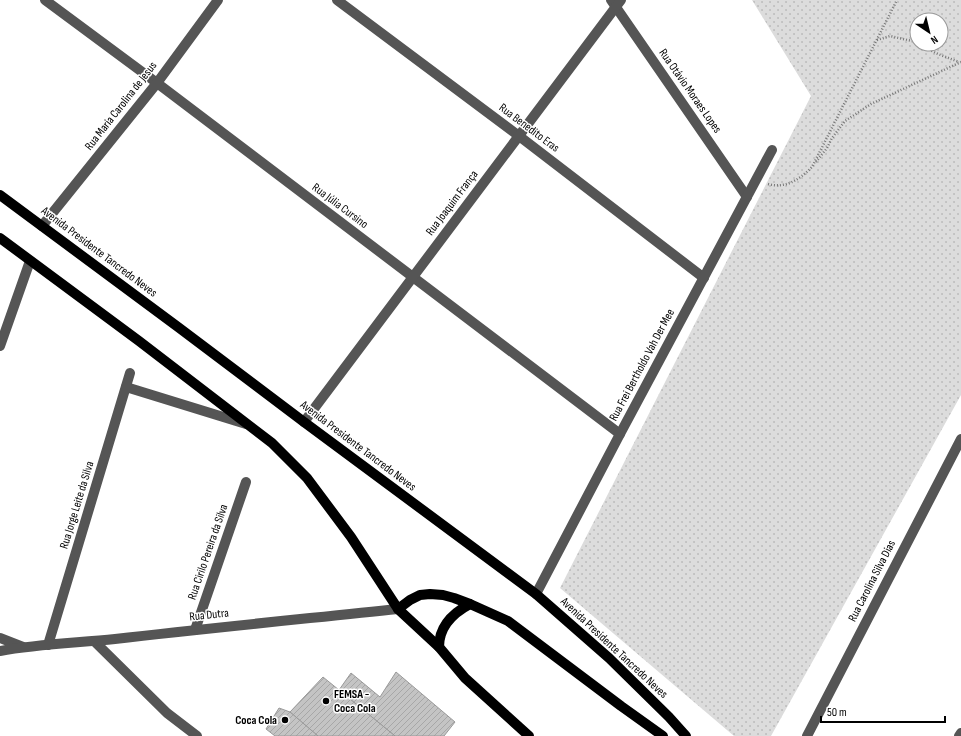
<svg xmlns="http://www.w3.org/2000/svg" width="961" height="736" font-family="'Sofia Sans Condensed',sans-serif">
<style>
.grass{fill:url(#grass-dots);fill-rule:evenodd}
.building{fill:url(#building-hatch);stroke:#999}
.lines{fill:none;stroke-linecap:round;stroke-linejoin:round}
.path{stroke:#777;stroke-width:2.5;stroke-dasharray:1 2;stroke-linecap:butt}
.minor{stroke:#555;stroke-width:10}
.major{stroke:#000;stroke-width:10}
.poi-dot{fill:#000;stroke:#fff;stroke-width:1.5}
.labels{text-anchor:middle;dominant-baseline:central;stroke-width:3;stroke-linejoin:round;paint-order:stroke}
.street-label{font-size:12px;fill:#000;stroke:#fff}
.poi-label{font-size:12px;font-weight:bold;fill:#000;stroke:#fff;text-anchor:start}
</style>
<defs>
<pattern id="grass-dots" width="8" height="8" patternUnits="userSpaceOnUse"><rect width="8" height="8" fill="#dcdcdc"/><path d="M2 2h.1M6 6h.1" fill="none" stroke="#bbb" stroke-width="1.8" stroke-linecap="round"/></pattern>
<pattern id="building-hatch" width="6" height="6" patternUnits="userSpaceOnUse"><rect width="6" height="6" fill="#c4c4c4"/><path d="M-1 1l2-2M0 6l6-6M5 7l2-2" fill="none" stroke="#a7a7a7"/></pattern>
</defs>
<rect width="100%" height="100%" fill="#fff"/>
<path class="grass" d="M752,0H961V395L771,736H734L560,588L811,96ZM917,20H941V44H917Z"/>
<g class="building">
<polygon points="396,672 455,722 444,736 395,736 339,690 351,673 380,697"/>
<polygon points="323,677 339,690 395,736 318,736 290,712"/>
<polygon points="279,708 290,712 318,736 275,736 266,729"/>
</g>
<g class="lines">
<g class="path">
<polyline points="877,40 890,36 912,41 917,43"/>
<polyline points="918,44 938,54 959,62"/>
<polyline points="816,162 827,148 832,138 845,121 871,104 961,62"/>
<path d="M768,184C786,189 800,179 812,167L897,0"/>
</g>
<g class="minor">
<polyline points="45,0 157,83 620,434"/>
<polyline points="337,0 519,136 704,278"/>
<polyline points="611,0 747,197"/>
<polyline points="42,226 157,83 218,0"/>
<polyline points="0,346 30,261"/>
<polyline points="126,387 246,424"/>
<polyline points="304,422 621,0"/>
<polyline points="536,594 620,434 772,150"/>
<polyline points="195,630 246,482"/>
<polyline points="0,638 23,647"/>
<polyline points="94,641 167,713 197,736"/>
<polyline points="48,645 130,373"/>
<path d="M0,651C38,644 76,643 115,639C209,628 303,619 398,609"/>
<polyline points="807,736 961,439"/>
<polyline points="959,736 961,733"/>
</g>
<g class="major">
<polyline points="0,195 178,327 304,422 536,594 609,658 669,717 686,736"/>
<polyline points="0,238 139,341 272,443 307,478 351,537 398,609 439,647 465,678 529,736"/>
<polyline points="398,609 410,600 420,595 430,594 443,595 454,598 470,604 508,621 621,706 663,736"/>
<path d="M439,647C439,626 453,613 470,604"/>
</g>
</g>
<g class="poi-dot">
<circle cx="326" cy="701" r="4"/>
<circle cx="285" cy="720" r="4"/>
</g>
<g class="labels">
<g class="street-label">
<text transform="translate(690 91) rotate(55)">Rua Otávio Moraes Lopes</text>
<text transform="translate(121 106) rotate(-52)">Rua Maria Carolina de Jesus</text>
<text transform="translate(529 128) rotate(37)">Rua Benedito Eras</text>
<text transform="translate(452 203) rotate(-53)">Rua Joaquim França</text>
<text transform="translate(340 206) rotate(37)">Rua Júlia Cursino</text>
<text transform="translate(99 252) rotate(37)">Avenida Presidente Tancredo Neves</text>
<text transform="translate(642 365) rotate(-62)">Rua Frei Bertholdo Vah Der Mee</text>
<text transform="translate(358 446) rotate(37)">Avenida Presidente Tancredo Neves</text>
<text transform="translate(77 505) rotate(-73)">Rua Jorge Leite da Silva</text>
<text transform="translate(208 552) rotate(-71)">Rua Cirilo Pereira da Silva</text>
<text transform="translate(872 581) rotate(-63)">Rua Carolina Silva Dias</text>
<text transform="translate(209 615) rotate(-6)">Rua Dutra</text>
<text transform="translate(614 648) rotate(43)">Avenida Presidente Tancredo Neves</text>
</g>
<g class="poi-label">
<text x="334" y="694">FEMSA -<tspan x="334" dy="14">Coca Cola</tspan></text>
<text x="277" y="720" text-anchor="end">Coca Cola</text>
</g>
</g>
<g transform="translate(929 32) rotate(145)"><circle r="19" fill="#ffffff" stroke="#999999"/>
<path d="M0-3L7 15L0 10L-7 15Z" fill="#000000"/>
<text y="-6" font-size="11" font-weight="bold" text-anchor="middle" fill="#000000">N</text>
</g>
<path d="M821 716v6h124v-6" fill="none" stroke="#000000" stroke-width="2"/>
<text x="827" y="716" font-size="12" fill="#000000" stroke="#ffffff" stroke-width="3" paint-order="stroke">50 m</text>
</svg>
